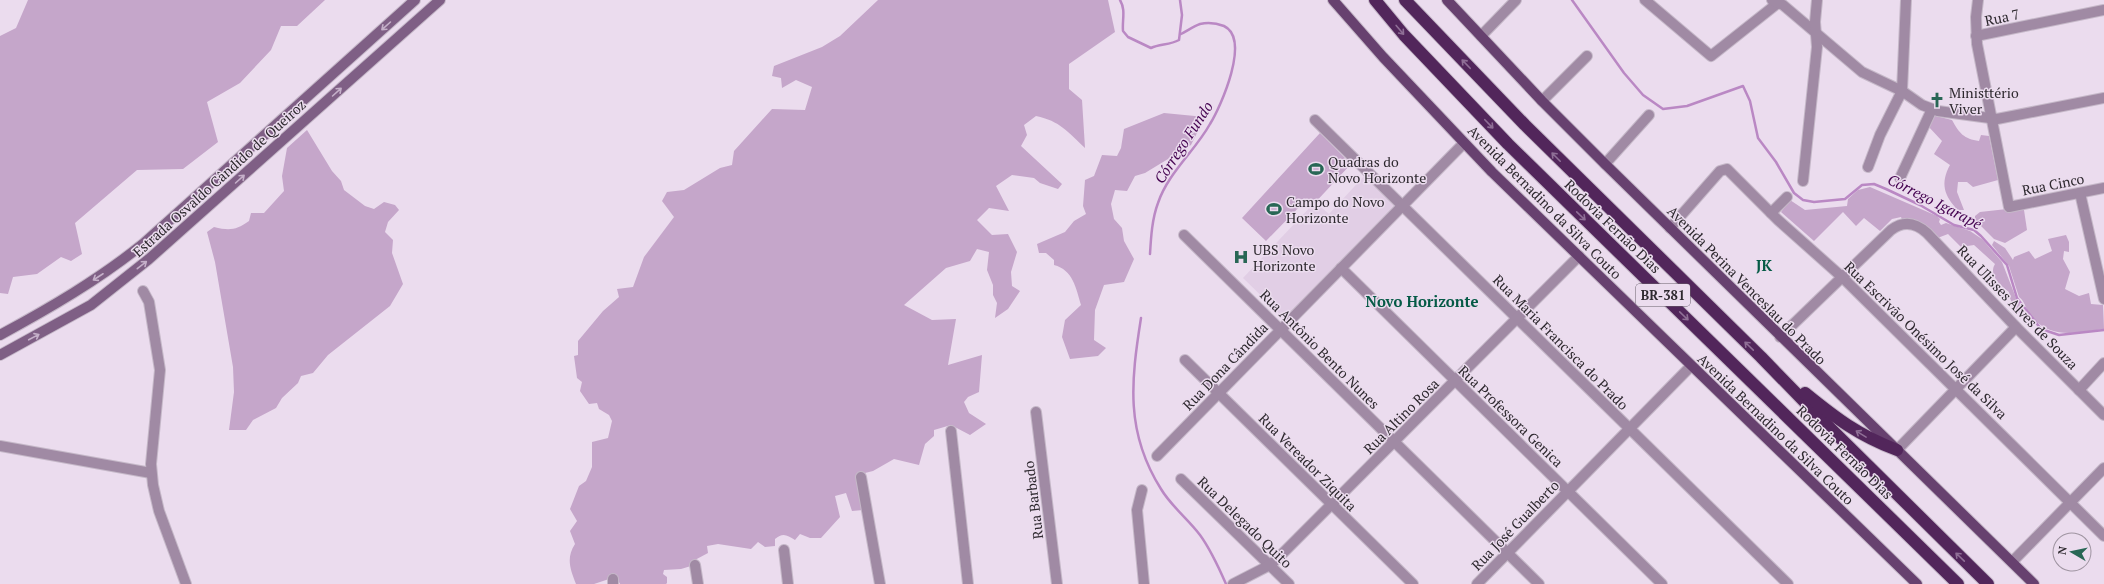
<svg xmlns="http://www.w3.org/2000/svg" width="2104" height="584" font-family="'PT Serif',serif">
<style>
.built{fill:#e1cee5}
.green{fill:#c5a6ca}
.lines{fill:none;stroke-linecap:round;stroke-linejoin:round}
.stream{stroke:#ba88c4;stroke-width:2.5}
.minor-casing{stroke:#c5b8c8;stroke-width:12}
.tertiary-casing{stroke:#c5b8c8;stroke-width:12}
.secondary-casing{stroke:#c5b8c8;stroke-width:12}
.primary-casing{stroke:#c5b8c8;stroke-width:12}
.motorway-casing{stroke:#c5b8c8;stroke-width:14}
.minor{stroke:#a08aa4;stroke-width:10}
.tertiary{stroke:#a08aa4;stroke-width:10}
.secondary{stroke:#7f5f85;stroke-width:10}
.primary{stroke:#67416f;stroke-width:10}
.motorway{stroke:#52265b;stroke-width:12}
.oneway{stroke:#c5b0c9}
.oneway2{stroke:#8f6f96}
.labels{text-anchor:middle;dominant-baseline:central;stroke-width:3;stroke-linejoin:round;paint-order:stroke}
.shield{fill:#ebdcee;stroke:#665e68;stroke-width:1}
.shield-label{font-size:13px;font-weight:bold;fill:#2d282e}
.street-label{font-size:14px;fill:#2d282e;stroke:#ebdcee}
.poi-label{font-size:14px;fill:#2d282e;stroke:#ebdcee;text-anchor:start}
.water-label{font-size:15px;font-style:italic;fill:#450451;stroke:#ebdcee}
.neighbourhood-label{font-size:15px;font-weight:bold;fill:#055a46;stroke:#ebdcee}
</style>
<rect width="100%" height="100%" fill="#ebdcee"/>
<polygon class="built" points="1365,175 1396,204 1286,320 1243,278 1315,202 1329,214"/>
<g class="green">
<polygon points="28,0 325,0 297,26 281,26 271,50 240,83 207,102 218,142 183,169 137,170 75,223 82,254 71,261 61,257 37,274 13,277 8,294 0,293 0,36 16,28"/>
<path d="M878,0H1108L1115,32L1069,64V89L1082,100L1085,148C1068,132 1060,121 1036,116L1024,125L1027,135L1021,146L1062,184L1058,189L1040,183L1034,178L1012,175L996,186L1009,211L989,208L977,220L992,235L1008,234L1017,252L1011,272L1012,286L1020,291L1008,309L995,318L997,303L993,295V285L987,270L989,252L977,249L970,261L946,268L904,305L932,320L956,319L948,365L982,355L979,392L968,397L964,402L969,413L986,424L970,435L951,425L934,430V436L925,444L919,465L894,459L873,471L857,475L863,510L852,511L846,493L835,496L840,517L821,538H810L800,534L795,540C787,535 783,532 775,539V546L765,547L758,542L751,549L718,544L707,546L708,553L693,561L691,566L681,569L664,570L663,574L667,577V583L666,584H620L617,578L609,579L594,584H576C570,569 566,558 575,544L570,531L577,521L570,509L579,486L586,481L592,467V442L608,438L612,421L609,415L599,409L597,403L589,404L580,391L582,382L577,378L574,356L578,355V341L603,311L619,297L617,289L633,287L644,257L674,217L662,201L667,192L684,190L720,168L732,165L734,151L772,109L805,110L812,87L796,80L782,88L781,78L772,76L774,66L822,47L840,36Z"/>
<path d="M1164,113L1205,117L1191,145L1145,173L1135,176L1127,191L1115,190L1111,204L1114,219L1122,228L1124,241L1134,259L1124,282L1104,285L1095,310L1094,340L1106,348L1098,356L1070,359L1062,337L1065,320L1081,305C1076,288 1073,270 1054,265V260L1046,253H1039L1037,244L1065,232L1074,221L1086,214L1083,206L1085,180L1094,176L1102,155L1117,156L1121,148L1124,129Z"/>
<path d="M1932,115L1952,120C1959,133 1964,139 1979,141L1981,135L1989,136L1998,180L1973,187L1967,182H1958L1957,192L1964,210H1958C1944,196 1940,183 1950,165L1934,154L1942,141L1928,126Z"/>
<path d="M307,130L332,171L341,181L344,190L365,206L374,209L384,202L395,205L399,210L388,222L385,232L393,240L392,253L403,284L390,306L328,355L313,373L301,376L298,383L282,398L276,408L253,420L246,430H229L234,392L233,367L215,262L207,232L214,227C230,231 236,230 249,221L251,213H264L284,191L282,176L287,148Z"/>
<polygon points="1320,133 1351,164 1312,206 1306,200 1266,241 1242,218"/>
<path d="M1870,187L1937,216L1940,219L1939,222L1941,225L1946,223L1970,231L1982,239L2002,262L2016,298L2030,318V323C2022,316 2009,304 2009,292C2001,286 1988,275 1995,264L1974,245L1961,247L1948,234L1935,239L1903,222L1901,217L1892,219L1880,231L1864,218L1856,226L1843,212L1814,241L1781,212L1790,200L1805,210L1847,206L1848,199L1858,190Z"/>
<polygon points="2007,209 2024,210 2027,230 2005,243 1994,239 1975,220 1975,216 1980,212"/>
<path d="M2066,235L2069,242V252L2064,251L2063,259L2070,272L2065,289L2079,296L2089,293L2091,304L2103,305L2104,329C2075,333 2051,340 2030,315C2026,310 2025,301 2019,297L2009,266L1992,245L1994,241L2005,248L2013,260L2014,257L2029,251L2035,259L2052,251L2048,239Z"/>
</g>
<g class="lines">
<g class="stream">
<path d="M1120,0C1126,10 1122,20 1123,31L1128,37L1151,48C1160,44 1170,45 1179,40L1182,15L1180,0"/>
<polyline points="1572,0 1624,73 1643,95 1663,109 1687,106 1743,86 1750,101 1758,138 1776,162 1794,193 1803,200 1814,202 1845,199 1862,185 1874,184 1886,189 1920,205 1954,225 1974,230 1981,236 2007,265 2017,298 2041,329 2059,335 2104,330"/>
<path d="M1150,254C1151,237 1152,219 1158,203C1168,173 1195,151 1210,124C1221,106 1251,39 1224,26C1216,23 1209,22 1200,24C1194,26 1187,31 1181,34"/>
<path d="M1141,318C1131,381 1125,432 1161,489C1171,506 1188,519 1200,535C1211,550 1219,568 1226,584"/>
</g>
<g class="minor-casing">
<g id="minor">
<polyline points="1645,0 1711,56 1778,3"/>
<polyline points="1772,0 1783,5 1862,72 1902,91 1922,105 1938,111 1997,119 2104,98"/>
<polyline points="1978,0 1976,17 1977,44 2009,207 2104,188"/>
<polyline points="1481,36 1516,0"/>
<polyline points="1976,36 2104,10"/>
<polyline points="1542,101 1587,56"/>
<polyline points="1315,120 1788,584"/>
<polyline points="1605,164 1649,115"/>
<polyline points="1868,167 1880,135 1902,91 1906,0"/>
<polyline points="1900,178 1932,109"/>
<polyline points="1803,181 1817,47 1815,22 1817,0"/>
<polyline points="2080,193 2104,299"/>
<polyline points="1771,213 1787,197"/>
<polyline points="1670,228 1720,171 1727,169 1778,220 1842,277 2104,536"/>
<polyline points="1184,235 1539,584"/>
<polyline points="1341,268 1662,584"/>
<polyline points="143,291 149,302 160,370 151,464 153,485 159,511 186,584"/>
<path d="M1780,337L1891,230C1904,220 1916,223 1927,233L2016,327L2104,415"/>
<polyline points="1185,360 1413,584"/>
<polyline points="2079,390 2104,363"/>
<polyline points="1036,412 1057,584"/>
<polyline points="951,431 968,584"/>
<polyline points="0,446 151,473"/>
<polyline points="1897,450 2016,327"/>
<polyline points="1157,456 1464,143"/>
<polyline points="861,477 880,584"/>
<polyline points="1181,479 1289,584"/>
<polyline points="1142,490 1137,510 1144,584"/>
<polyline points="784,550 788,584"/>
<polyline points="2012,562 2104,468"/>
<polyline points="695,565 698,584"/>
<polyline points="613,579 613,584"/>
<polyline points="1477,584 1691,366"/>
</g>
</g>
<g class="tertiary-casing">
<polyline id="tertiary" points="1233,584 1270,565 1277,559 1579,256"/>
</g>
<g class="secondary-casing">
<g id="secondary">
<path d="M0,335C50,308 98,280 143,244L415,0"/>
<polyline points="0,355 91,305 149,259 440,0"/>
</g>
</g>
<g class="primary-casing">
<g id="primary">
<polyline points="1333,0 1383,57 1492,172 1917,584"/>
<polyline points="1447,0 1542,101 1605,164 2034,584"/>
</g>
</g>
<g class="motorway-casing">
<g id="motorway">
<polyline points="1375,0 1404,35 1508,144 1958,584"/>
<polyline points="1405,0 1525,125 1761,357 1831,429 1988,584"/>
<path d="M1805,393C1837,419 1858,435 1897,450"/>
</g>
</g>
<use href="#minor" class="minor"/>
<use href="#tertiary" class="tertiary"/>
<use href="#secondary" class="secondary"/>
<use href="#primary" class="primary"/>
<use href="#motorway" class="motorway"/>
</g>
<defs><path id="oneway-shaft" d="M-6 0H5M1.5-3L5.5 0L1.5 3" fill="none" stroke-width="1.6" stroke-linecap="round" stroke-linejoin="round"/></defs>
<g class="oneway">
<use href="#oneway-shaft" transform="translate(386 26) rotate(138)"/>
<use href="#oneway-shaft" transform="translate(337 92) rotate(-42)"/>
<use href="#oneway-shaft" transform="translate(240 179) rotate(-42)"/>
<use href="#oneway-shaft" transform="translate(142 265) rotate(-38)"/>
<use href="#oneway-shaft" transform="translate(98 277) rotate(147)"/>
<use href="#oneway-shaft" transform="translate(34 337) rotate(-28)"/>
</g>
<g class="oneway2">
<use href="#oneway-shaft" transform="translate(1400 30) rotate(50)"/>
<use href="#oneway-shaft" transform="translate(1466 64) rotate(-134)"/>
<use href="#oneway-shaft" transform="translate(1489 124) rotate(46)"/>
<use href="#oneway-shaft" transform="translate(1556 157) rotate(-135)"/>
<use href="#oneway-shaft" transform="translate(1581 216) rotate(44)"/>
<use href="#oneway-shaft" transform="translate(1684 316) rotate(44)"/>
<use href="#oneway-shaft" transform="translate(1749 346) rotate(-136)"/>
<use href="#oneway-shaft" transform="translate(1861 434) rotate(-148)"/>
<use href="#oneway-shaft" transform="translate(1960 557) rotate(-136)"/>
</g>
<defs>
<g id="church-bare" transform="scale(1.2)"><path d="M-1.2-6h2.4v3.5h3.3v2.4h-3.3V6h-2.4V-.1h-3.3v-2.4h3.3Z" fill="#286755" stroke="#ebdcee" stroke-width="2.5" paint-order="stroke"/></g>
<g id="stadium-bare" transform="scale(1.2)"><path d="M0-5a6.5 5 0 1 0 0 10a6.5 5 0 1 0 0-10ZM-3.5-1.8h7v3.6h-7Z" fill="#286755" stroke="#ebdcee" stroke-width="2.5" paint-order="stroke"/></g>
<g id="hospital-bare" transform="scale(1.2)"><path d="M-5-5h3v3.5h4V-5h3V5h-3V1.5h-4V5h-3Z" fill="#286755" stroke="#ebdcee" stroke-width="2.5" paint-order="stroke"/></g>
</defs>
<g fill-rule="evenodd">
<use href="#church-bare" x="1937" y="100"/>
<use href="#stadium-bare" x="1316" y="169"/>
<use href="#stadium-bare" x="1274" y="209"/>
<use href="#hospital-bare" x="1241" y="257"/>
</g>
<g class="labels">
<rect class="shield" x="1636" y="284" width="54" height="22" rx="3"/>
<g class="shield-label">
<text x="1663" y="295">BR-381</text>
</g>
<g class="street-label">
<text transform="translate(2002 17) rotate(-12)">Rua 7</text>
<text transform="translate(219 178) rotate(-42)">Estrada Osvaldo Cândido de Queiroz</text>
<text transform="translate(2053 184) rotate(-11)">Rua Cinco</text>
<text transform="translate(1545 202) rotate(45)">Avenida Bernadino da Silva Couto</text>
<text transform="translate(1613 226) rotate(44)">Rodovia Fernão Dias</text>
<text transform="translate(1747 285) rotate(45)">Avenida Perina Venceslau do Prado</text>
<text transform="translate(2018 307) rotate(46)">Rua Ulisses Alves de Souza</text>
<text transform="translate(1926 340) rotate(44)">Rua Escrivão Onésimo José da Silva</text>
<text transform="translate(1561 342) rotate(45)">Rua Maria Francisca do Prado</text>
<text transform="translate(1320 349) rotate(45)">Rua Antônio Bento Nunes</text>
<text transform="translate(1225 366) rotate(-46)">Rua Dona Cândida</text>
<text transform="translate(1401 416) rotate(-45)">Rua Altino Rosa</text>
<text transform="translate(1511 416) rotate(44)">Rua Professora Genica</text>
<text transform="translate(1776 429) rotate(44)">Avenida Bernadino da Silva Couto</text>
<text transform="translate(1845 452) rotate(44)">Rodovia Fernão Dias</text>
<text transform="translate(1308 462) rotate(45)">Rua Vereador Ziquita</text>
<text transform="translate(1033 500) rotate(-97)">Rua Barbado</text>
<text transform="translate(1245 522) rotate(44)">Rua Delegado Quito</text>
<text transform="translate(1515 525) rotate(-46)">Rua José Gualberto</text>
</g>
<g class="poi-label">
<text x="1949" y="92">Ministtério<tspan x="1949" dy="16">Viver</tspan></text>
<text x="1328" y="161">Quadras do<tspan x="1328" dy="16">Novo Horizonte</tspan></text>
<text x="1286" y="201">Campo do Novo<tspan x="1286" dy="16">Horizonte</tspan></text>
<text x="1253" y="249">UBS Novo<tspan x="1253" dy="16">Horizonte</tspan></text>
</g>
<g class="water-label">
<text transform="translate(1183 142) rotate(-57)">Córrego Fundo</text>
<text transform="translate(1935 201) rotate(27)">Córrego Igarapé</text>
</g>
<g class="neighbourhood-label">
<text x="1764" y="265">JK</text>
<text x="1422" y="301">Novo Horizonte</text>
</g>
</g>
<g transform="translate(2072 552) rotate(279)"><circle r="19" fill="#ebdcee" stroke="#9f94a1"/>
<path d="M0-3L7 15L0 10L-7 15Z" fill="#286755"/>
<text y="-6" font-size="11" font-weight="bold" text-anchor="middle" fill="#2d282e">N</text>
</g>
</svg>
